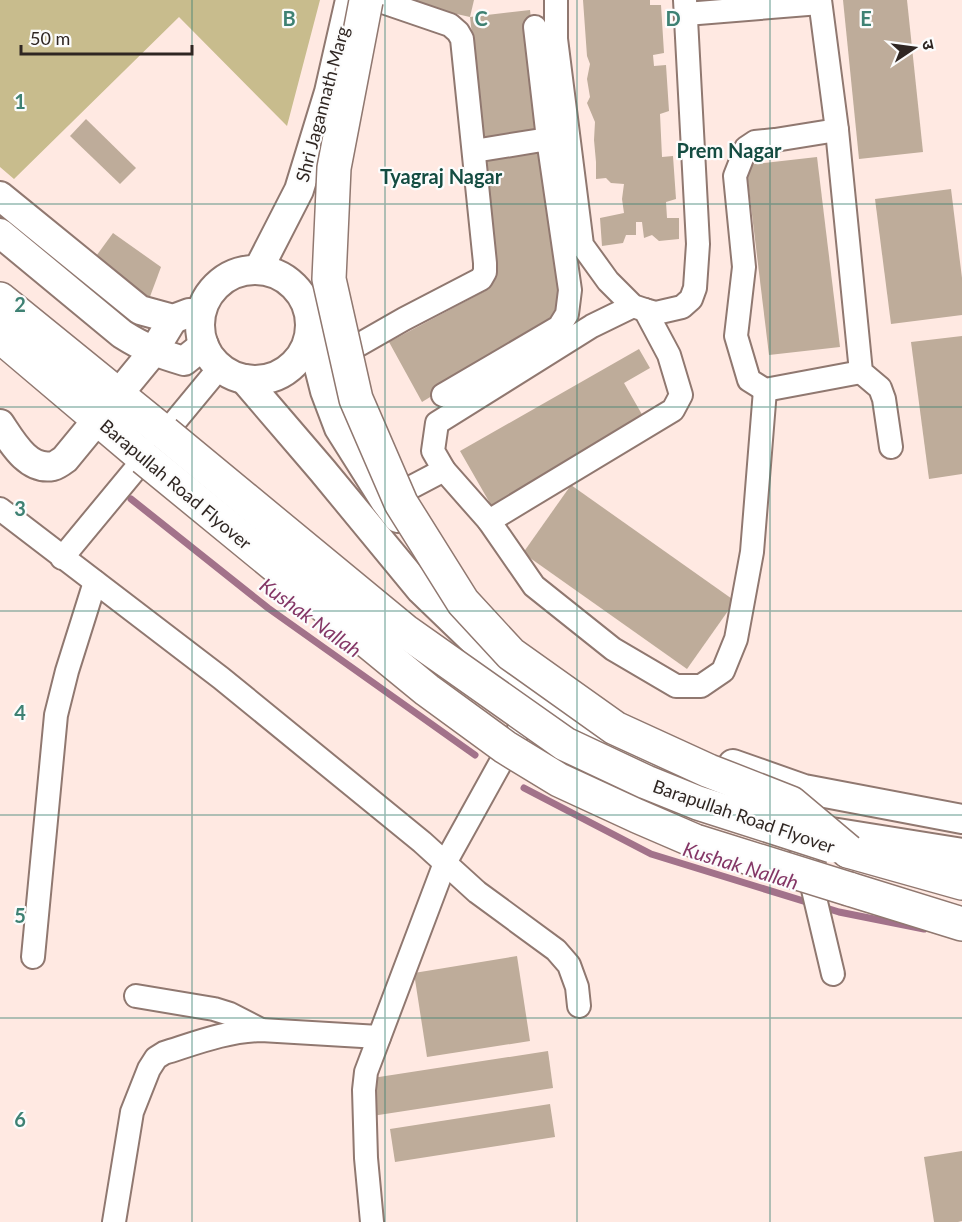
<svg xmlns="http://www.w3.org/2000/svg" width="962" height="1222" font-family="Lato,'Noto Sans Devanagari',sans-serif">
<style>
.green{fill:#c8bc8d}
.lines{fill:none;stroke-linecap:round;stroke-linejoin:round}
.stream{stroke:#a2728a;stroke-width:7}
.building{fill:#beac9a}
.minor-casing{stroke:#907870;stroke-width:26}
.tertiary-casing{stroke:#907870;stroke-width:32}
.trunk-casing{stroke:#907870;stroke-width:36}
.minor{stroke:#fff;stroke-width:22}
.tertiary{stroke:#fff;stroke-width:28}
.trunk{stroke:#fff;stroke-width:33}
.trunk-bridge-casing{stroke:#907870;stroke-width:36;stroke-linecap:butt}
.trunk-bridge{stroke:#fff;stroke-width:33}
.grid{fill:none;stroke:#3e8173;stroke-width:1.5;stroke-opacity:0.55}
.labels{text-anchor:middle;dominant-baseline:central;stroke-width:4.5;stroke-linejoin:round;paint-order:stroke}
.street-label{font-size:18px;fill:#2f2622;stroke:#fcfcfc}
.neighbourhood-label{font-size:20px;font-weight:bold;fill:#144c41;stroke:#fcfcfc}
.water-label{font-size:20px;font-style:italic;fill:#843666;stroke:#fcfcfc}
.grid-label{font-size:20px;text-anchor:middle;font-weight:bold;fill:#3e8173;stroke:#fcfcfc;stroke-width:4.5;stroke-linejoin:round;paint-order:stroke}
</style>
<rect width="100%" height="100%" fill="#ffe9e2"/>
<polygon class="green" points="0,0 320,0 287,126 179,17 14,179 0,167"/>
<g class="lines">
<g class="stream">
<polyline points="131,499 268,608 475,755"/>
<polyline points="524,788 651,854 839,912 924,929"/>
</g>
</g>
<g class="building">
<polygon points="403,0 474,0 470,17 403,2"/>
<polygon points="583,0 650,0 650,5 661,5 664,53 653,55 654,66 666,65 669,111 660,114 662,157 673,156 676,199 666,202 667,218 679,218 679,239 659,241 652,235 644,238 642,222 636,222 636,235 626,235 623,243 602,246 600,218 624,213 622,199 624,184 611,183 606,178 596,179 596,162 594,140 595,122 587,103 590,97 587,79 590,64 587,56"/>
<polygon points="843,0 907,0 923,152 859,159"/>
<polygon points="530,10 544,134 484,141 470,17"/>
<polygon points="86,119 136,168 120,184 70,136"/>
<polygon points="547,148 565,292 558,319 422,402 389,342 485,291 495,271 481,154"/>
<polygon points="817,157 840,347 769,355 746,165"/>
<polygon points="951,189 962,278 962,315 891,324 875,199"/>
<polygon points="113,233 161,267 148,302 94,259"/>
<polygon points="962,336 962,474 929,479 911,342"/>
<polygon points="639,349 650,368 624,383 644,418 491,505 460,451"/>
<polygon points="571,485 735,601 687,669 523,553"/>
<polygon points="517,956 530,1041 427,1057 414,973"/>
<polygon points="548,1051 553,1088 372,1116 366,1079"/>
<polygon points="550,1104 555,1137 395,1162 390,1129"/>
<polygon points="962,1151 962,1221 958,1222 934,1222 924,1157"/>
</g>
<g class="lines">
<g class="minor-casing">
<g id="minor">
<polyline points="556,0 556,39 582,245 608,281 633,306 645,310 656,313 682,307 691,299 695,288 698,244 685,0"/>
<polyline points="820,0 837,130 861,372 880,388 884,399 891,447"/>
<polyline points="686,14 820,3"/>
<polyline points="535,27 548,139"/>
<polyline points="837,130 775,140 755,142 746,148 735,176 744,267 736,336 749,380 765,390 861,372"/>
<polyline points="633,306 592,326 437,423 433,451 444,470 489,521 534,586 613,649 676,686 701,686 723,671 736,639 752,552 765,390"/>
<polyline points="334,359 404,319 481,279 485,272 485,263 462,39 458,32 450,25 377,0"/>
<polyline points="443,395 559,327 567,314 570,290 548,139 474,151"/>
<polyline points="385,501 444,470"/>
<polyline points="0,509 221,678 422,842 477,892 556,950 569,965 577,987 579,1006"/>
<polyline points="489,521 673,410 681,395 669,355 645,310"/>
<polyline points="62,558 220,367"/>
<polyline points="798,824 800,845 806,860 833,974"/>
<polyline points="33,957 56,715 67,671 95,582"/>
<polyline points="136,996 214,1009 230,1014 261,1030"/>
<path d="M114,1222L132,1112L149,1069L156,1058L164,1053C196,1043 226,1031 261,1030L379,1037"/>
<polyline points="372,1222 366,1158 364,1090 366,1072 445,863 532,706"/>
</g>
</g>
<g class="tertiary-casing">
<g id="tertiary">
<polyline points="0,196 140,310 173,319 189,313"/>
<path d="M0,233L122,334C144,348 160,354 184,361L204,345"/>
<polyline points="258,270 299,190 329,92 350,0"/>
<circle cx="255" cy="325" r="55"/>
<polyline points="310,332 325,391 339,428 385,501 398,518"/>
<polyline points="244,379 322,470 421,590 502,668 605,740 643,762 742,803"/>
<path d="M0,424C12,442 28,471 53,466C57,465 61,462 65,459L153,352L173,319"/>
<polyline points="733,764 804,789 962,819"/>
<polyline points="819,830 962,853"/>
</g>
</g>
<g class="trunk-casing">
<g id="trunk">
<polyline points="0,299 165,433"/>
<polyline points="0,336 144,458"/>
<polyline points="848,851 962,883"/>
<polyline points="849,889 962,924"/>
</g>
</g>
<use href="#minor" class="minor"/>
<use href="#tertiary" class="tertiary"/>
<use href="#trunk" class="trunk"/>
<g class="trunk-bridge-casing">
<g id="trunk-bridge">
<polyline points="366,1 334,168 329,279 356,399 401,503 463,602 511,654 615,728 709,771 791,803 848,851"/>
<polyline points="165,433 405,631 565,744 646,782 698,803 832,846"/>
<polyline points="144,458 427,690 505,747 559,780 637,816 695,841 849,889"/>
</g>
</g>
<use href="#trunk-bridge" class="trunk-bridge"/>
</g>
<path class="grid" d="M192,0V1222M385,0V1222M577,0V1222M770,0V1222M0,204H962M0,407H962M0,611H962M0,815H962M0,1018H962"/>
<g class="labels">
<g class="street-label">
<text transform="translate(322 104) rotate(-75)">Shri Jagannath Marg</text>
<text transform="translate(176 484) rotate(40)">Barapullah Road Flyover</text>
<text transform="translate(744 816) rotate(19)">Barapullah Road Flyover</text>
</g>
<g class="neighbourhood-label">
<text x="729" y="150">Prem Nagar</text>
<text x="441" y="176">Tyagraj Nagar</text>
</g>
<g class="water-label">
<text transform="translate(311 617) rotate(36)">Kushak Nallah</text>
<text transform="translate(741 865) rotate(17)">Kushak Nallah</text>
</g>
</g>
<g class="grid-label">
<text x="289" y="26">B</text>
<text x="481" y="26">C</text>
<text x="673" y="26">D</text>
<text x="866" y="26">E</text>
<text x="20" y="109">1</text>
<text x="20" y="312">2</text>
<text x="20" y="516">3</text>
<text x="20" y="720">4</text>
<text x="20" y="923">5</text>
<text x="20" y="1127">6</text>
</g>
<g transform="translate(914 48) rotate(77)" stroke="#fcfcfc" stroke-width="4.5" paint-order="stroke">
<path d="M0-4.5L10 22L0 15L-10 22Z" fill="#2f2622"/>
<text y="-9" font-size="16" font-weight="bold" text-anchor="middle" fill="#2f2622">उ</text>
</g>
<path d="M21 45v9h171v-9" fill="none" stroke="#2f2622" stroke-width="3"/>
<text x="30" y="45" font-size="18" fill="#2f2622" stroke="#fcfcfc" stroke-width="4.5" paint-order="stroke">50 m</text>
</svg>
